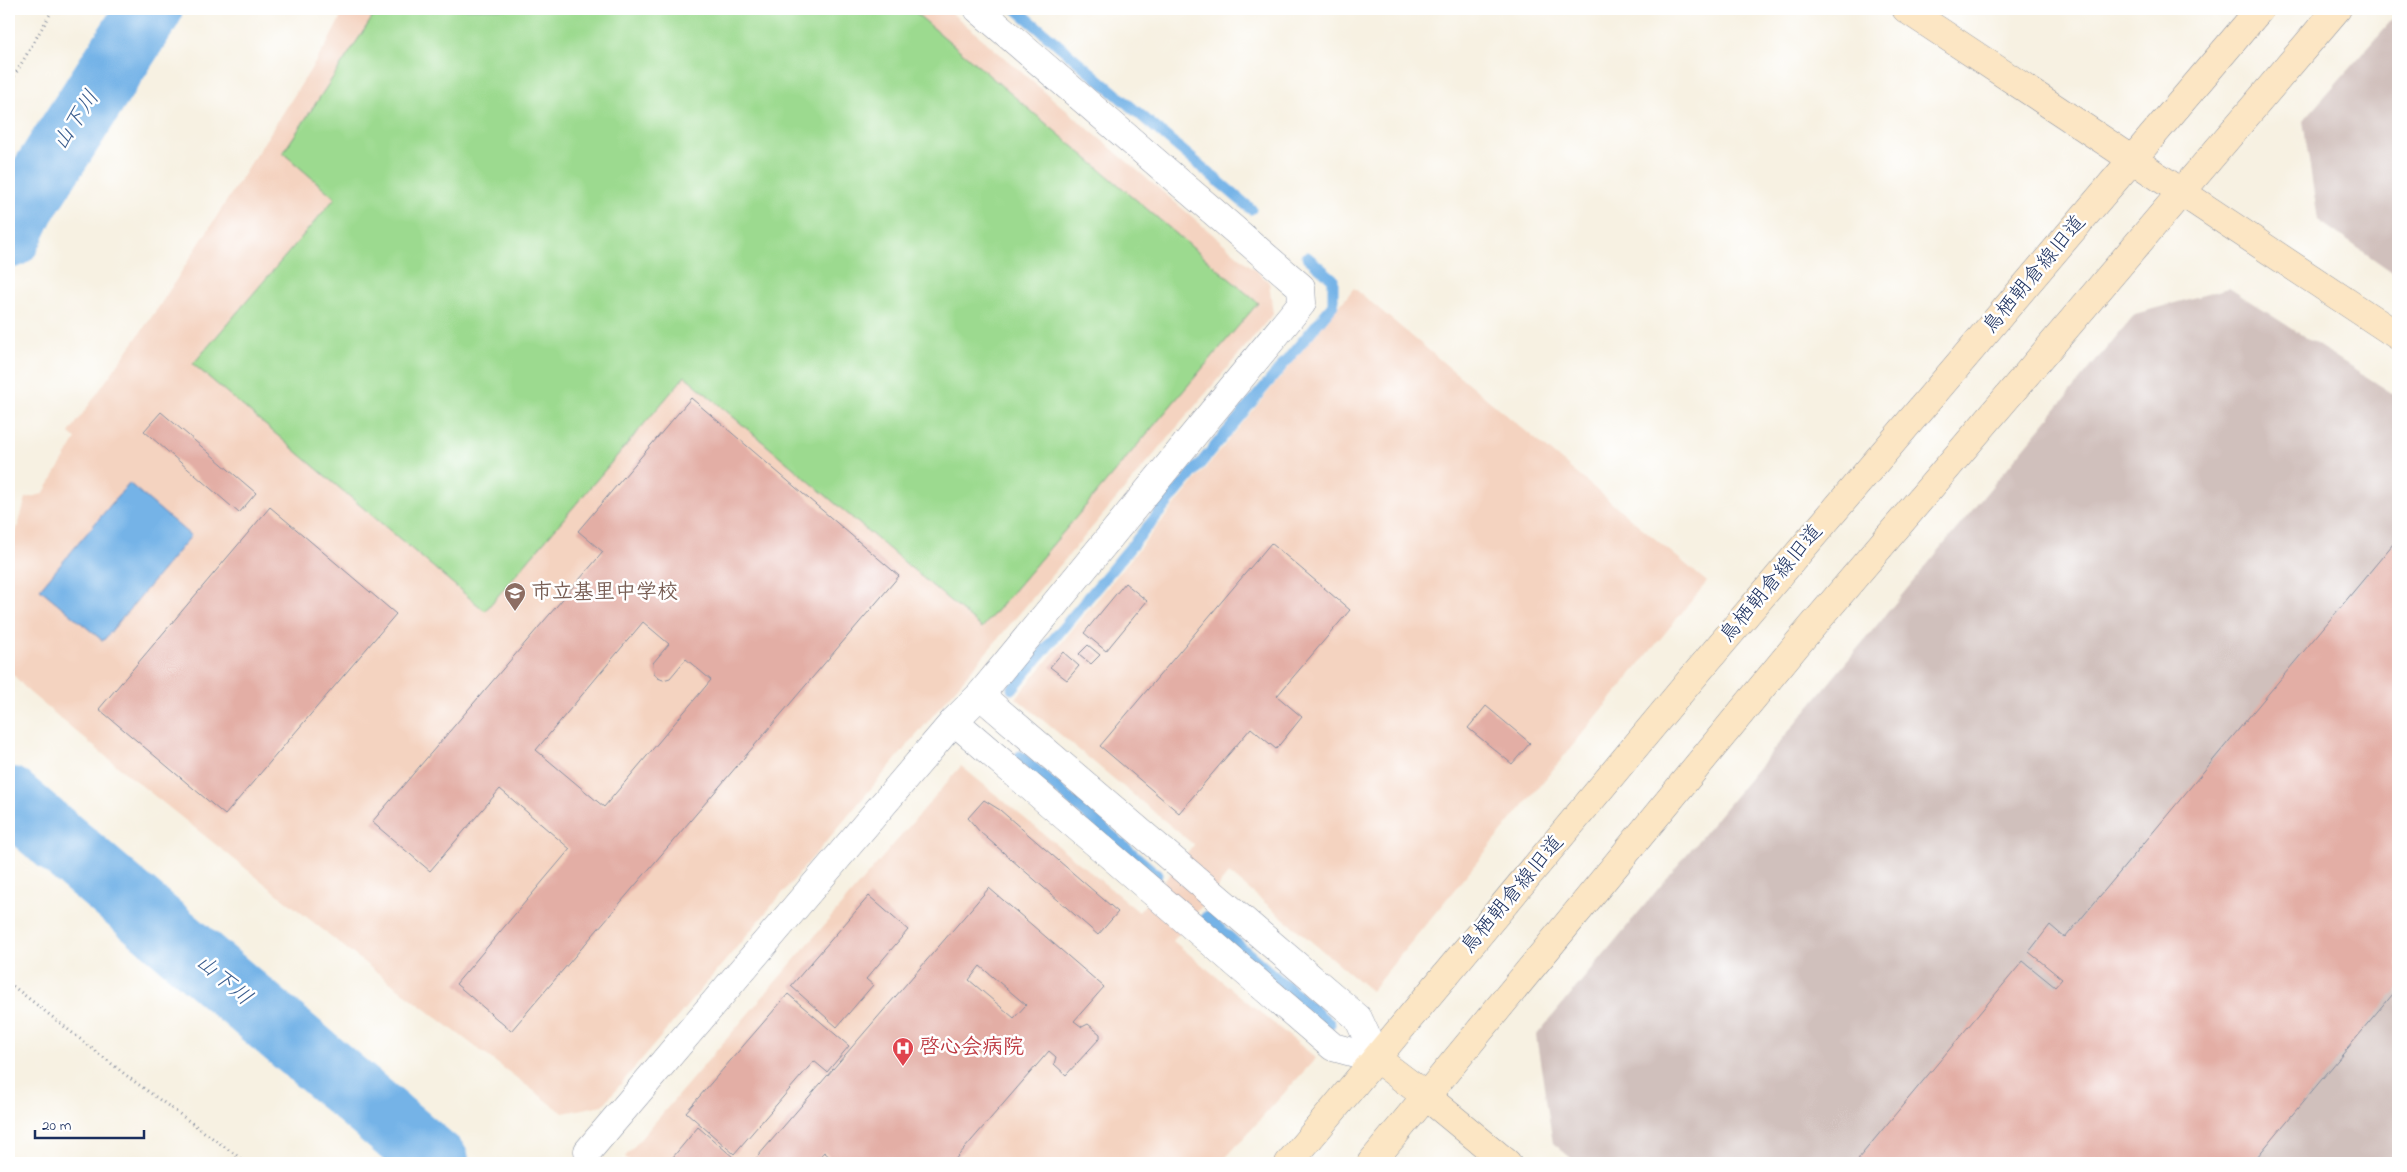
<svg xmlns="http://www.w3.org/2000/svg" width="2407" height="1172" font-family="'Indie Flower','Klee One',sans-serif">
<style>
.built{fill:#f4d3c0}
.industrial{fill:#d0c0bc}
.green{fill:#9cda8f;stroke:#5c8476}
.water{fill:#74b3e7;stroke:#4871a2}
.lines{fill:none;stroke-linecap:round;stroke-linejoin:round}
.stream{stroke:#74b3e7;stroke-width:11}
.river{stroke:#74b3e7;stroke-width:65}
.building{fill:#e3aea5;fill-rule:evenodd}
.street-casing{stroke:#8990a0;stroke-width:29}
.secondary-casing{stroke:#8990a0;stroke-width:29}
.path{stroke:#8990a0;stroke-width:3;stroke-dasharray:1 4;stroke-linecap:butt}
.street{stroke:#fff;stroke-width:28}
.secondary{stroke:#fce6c4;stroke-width:28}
.labels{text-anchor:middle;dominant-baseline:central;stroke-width:5;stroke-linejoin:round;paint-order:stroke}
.street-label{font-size:21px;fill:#1b2f5e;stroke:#fff}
.education-label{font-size:21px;font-weight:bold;fill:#785e54;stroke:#fff;text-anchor:start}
.health-label{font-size:21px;font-weight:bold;fill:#be3a42;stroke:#fff;text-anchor:start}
.water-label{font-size:22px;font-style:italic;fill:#3a5d8e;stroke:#fff}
</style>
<rect width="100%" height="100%" fill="#fff"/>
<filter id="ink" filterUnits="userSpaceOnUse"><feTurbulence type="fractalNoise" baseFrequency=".02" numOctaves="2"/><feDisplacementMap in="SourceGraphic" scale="10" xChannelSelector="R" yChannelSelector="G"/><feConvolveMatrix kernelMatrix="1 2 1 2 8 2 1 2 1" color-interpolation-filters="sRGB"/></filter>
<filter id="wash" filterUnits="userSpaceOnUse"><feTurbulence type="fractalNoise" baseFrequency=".0096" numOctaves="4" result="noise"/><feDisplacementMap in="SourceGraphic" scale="20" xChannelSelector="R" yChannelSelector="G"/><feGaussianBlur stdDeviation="1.12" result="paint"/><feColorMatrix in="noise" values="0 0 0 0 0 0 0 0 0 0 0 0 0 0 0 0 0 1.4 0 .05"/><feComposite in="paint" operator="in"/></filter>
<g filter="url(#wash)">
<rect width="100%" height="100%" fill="#f7f1e2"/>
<g class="built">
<polygon points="345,9 947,9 1269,282 1273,314 603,1105 563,1113 362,961 122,770 29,692 9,670 9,555 26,498 43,494 76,439 69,433 160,305 327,44"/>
<polygon points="1354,288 1707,582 1371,991 1229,873 1173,941 1316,1058 1221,1163 633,1163 625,1157 961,766 1139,912 1194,845 1016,698"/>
</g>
<g class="industrial">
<polygon points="2398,13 2398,276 2318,220 2303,121"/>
<polygon points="2229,288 2398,397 2398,1163 1577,1163 1553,1143 1536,1036 2135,314"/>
</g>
<polygon class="green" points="378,9 911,9 1258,303 982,628 685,376 485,611 193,364 335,198 283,153"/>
<polygon class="water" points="129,483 191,536 103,641 40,589"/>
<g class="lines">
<g class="stream">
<polyline points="1016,9 1251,209"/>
<polyline points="1012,689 1333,305 1333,279 1307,257"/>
<polyline points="1020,756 1157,875"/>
<polyline points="1206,917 1330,1024"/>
</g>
<g class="river">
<polyline points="9,236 23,206 150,9"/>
<polyline points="9,799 437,1163"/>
</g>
</g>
<g id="blocks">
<g class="building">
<path d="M691,398L899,576L511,1031L456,984L570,849L500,789L430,871L372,822L603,552L578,531ZM643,622L669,644L653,663L654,673L658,678L663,680L670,678L686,659L711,680L604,807L536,750Z"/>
<polygon points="161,412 256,493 239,513 144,431"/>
<polygon points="270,507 396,614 225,815 99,709"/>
<polygon points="2398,538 2398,988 2252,1163 1863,1163 1858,1159 2023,961 2055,987 2062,979 2029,952 2050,925 2065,938"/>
<polygon points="1271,543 1350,610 1277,696 1302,717 1276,749 1251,728 1179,813 1100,746"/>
<polygon points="1125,583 1147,601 1106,651 1084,633"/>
<polygon points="1088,645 1100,655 1091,664 1079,654"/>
<polygon points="1063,652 1079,666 1067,680 1050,667"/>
<polygon points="1486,706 1530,743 1512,764 1468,728"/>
<polygon points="984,800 1000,810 1118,912 1098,935 980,832 968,818"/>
<path d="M989,888L1104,987L1074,1021L1082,1027L1088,1024L1100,1034V1038L1066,1075L1054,1064L1056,1057L1049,1051L952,1163H837L824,1152L814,1163H752ZM980,966L1026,1005L1014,1018L969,980Z"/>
<polygon points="869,896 908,930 866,979 873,985 837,1027 791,986"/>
<polygon points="788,994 849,1046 827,1072 814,1061 734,1154 686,1112"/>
<polygon points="698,1127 740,1163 680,1163 673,1157"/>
</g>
</g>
</g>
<g filter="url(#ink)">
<use href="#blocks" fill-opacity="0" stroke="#8990a0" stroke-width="1"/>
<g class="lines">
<g class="street-casing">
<g id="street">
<polyline points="980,695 1358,1018 1377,1059"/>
<polyline points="954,721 1333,1047 1377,1059"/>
<polyline points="588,1151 954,721 980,695 1302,303 1301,287 978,9"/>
</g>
</g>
<g class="secondary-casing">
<g id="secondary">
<polyline points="1906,9 2398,336"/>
<polyline points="1377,1059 1427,1097 1507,1163"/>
<polyline points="1289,1163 1689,682 2260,9"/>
<polyline points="1371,1163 1799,642 2337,9"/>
</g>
</g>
<g class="path">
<polyline points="9,85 53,9"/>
<polyline points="9,983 131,1079 247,1163"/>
</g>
<use href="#street" class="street"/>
<use href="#secondary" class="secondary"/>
</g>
</g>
<defs>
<g id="school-pin" transform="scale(1.125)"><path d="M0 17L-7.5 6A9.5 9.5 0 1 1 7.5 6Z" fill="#8d6e63" stroke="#fff"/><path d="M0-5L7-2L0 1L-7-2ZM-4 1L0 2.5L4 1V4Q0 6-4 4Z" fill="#fff"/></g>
<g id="hospital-pin" transform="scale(1.125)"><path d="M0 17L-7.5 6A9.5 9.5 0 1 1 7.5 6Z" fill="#e0444e" stroke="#fff"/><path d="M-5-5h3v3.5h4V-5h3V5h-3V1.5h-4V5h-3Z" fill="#fff"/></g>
</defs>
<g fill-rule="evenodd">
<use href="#school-pin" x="515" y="593"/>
<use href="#hospital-pin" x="903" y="1048"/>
</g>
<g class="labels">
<g class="street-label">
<text transform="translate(2035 275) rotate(-50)">鳥栖朝倉線旧道</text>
<text transform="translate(1772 584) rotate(-50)">鳥栖朝倉線旧道</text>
<text transform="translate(1513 895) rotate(-50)">鳥栖朝倉線旧道</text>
</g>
<g class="education-label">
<text x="531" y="593">市立基里中学校</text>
</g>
<g class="health-label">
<text x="919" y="1048">啓心会病院</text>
</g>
<g class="water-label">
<text transform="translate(77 121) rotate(-57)">山下川</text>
<text transform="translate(223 981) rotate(40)">山下川</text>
</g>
</g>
<rect width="2407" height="1172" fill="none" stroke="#fff" stroke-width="30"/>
<path d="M35 1130v8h109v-8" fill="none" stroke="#1b2f5e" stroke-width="2.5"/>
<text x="42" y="1130" font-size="15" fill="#1b2f5e" stroke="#ffffff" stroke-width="4" paint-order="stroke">20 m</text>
</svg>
